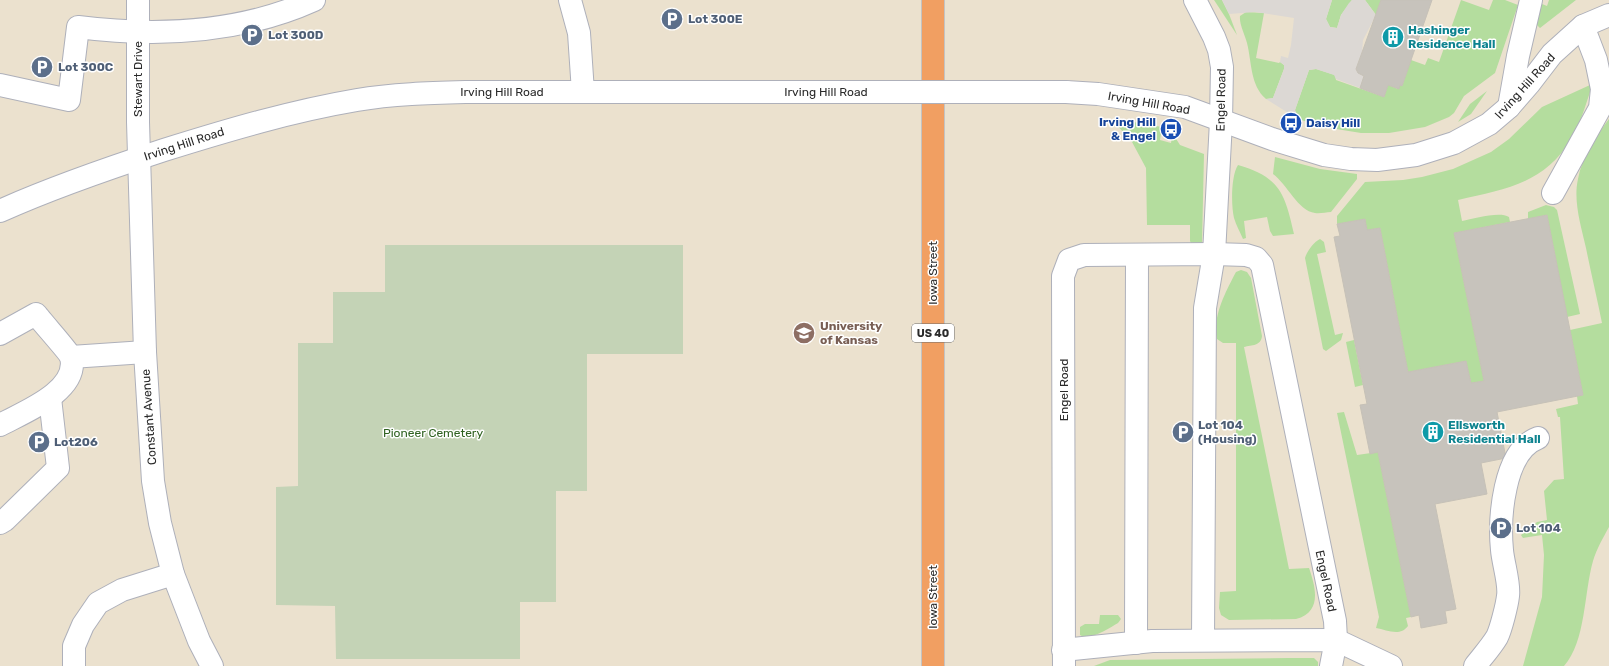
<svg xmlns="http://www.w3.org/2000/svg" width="1609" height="666" font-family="Rubik,sans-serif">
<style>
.education{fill:#ebe1ce}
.green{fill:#b4dd9e}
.cemetery{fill:#c4d3b6}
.plaza{fill:#dcd8d4}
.building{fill:#c7c3bc;stroke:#c6c1b7}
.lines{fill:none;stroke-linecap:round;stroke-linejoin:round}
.minor-casing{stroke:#aeb0ba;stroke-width:24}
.highway-casing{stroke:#c3c3c3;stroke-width:24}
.minor{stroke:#fff;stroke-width:22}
.highway{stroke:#f19f62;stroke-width:22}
.minor-bridge-casing{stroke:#aeb0ba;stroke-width:24;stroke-linecap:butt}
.minor-bridge{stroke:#fff;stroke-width:22}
.labels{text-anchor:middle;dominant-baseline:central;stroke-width:3;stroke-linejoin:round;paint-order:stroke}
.shield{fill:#fff;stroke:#6a6a6a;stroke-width:1}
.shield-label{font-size:11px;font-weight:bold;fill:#2a2a2a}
.service-label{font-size:12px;font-weight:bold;fill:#4e5e75;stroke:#fff;text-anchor:start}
.culture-label{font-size:12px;font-weight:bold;fill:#0d838f;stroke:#fff;text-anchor:start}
.street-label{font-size:12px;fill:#2a2a2a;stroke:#fff}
.transit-label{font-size:12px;font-weight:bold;fill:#164399;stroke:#fff;text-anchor:end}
.education-label{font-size:12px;font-weight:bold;fill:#785e54;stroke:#fff;text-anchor:start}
.park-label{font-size:12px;fill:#2e6120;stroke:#fff}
</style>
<rect width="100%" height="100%" fill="#ebe5dd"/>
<rect class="education" x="0" y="0" width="1609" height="666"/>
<g class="green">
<polygon points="1214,0 1222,0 1229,14 1237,35"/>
<polygon points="1332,0 1352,0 1341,15 1337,28 1330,27 1326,19"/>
<polygon points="1365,0 1381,0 1376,15"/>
<polygon points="1461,0 1489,10 1493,0 1505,0 1518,5 1495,73 1464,96 1454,113 1449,117 1425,127 1389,133 1361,133 1324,127 1298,119 1295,110 1309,70 1316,69 1335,75 1336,80 1384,97 1388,85 1398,89 1400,85 1402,86 1411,60 1425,65 1428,58 1439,62"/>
<polygon points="1549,0 1576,0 1540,28 1537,25 1535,16 1542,4 1547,6"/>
<path d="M1246,12L1264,13L1256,58L1279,63L1280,62L1284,65V69L1273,98L1266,99C1250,85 1252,63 1247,43C1245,35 1239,24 1240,16Z"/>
<path d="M1590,85V92C1585,107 1580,124 1572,138C1544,184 1506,189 1458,200L1462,221C1474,219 1499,211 1509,217L1510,222L1454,233L1484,381L1471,383L1466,361L1408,372L1380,228L1367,230L1365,219L1337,224V216L1365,182L1403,180L1422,177L1453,169L1491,152L1509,139L1542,107Z"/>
<polygon points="1487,91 1471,114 1458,122 1470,104"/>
<polygon points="1116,119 1162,127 1160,140 1171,143 1172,137 1167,135 1168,128 1169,128 1180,145 1204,154 1202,244 1192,245 1190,241 1190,225 1147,225 1146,168 1132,142 1116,124"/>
<path d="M1609,119V527C1603,538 1597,548 1593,561C1584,592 1586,642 1564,666H1523L1542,597L1544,555L1542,535L1523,538L1521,535L1537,522L1547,520L1544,491L1554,480L1564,479L1560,417H1558L1556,409L1578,404L1577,396L1583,395L1570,330L1602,323C1597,298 1591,273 1586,248C1581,226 1573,201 1578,179C1582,157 1596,136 1609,119Z"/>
<path d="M1275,157L1320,169L1357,174V179L1331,212C1326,212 1320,214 1315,213C1298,211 1287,184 1273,174Z"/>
<path d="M1238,165C1280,177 1285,194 1294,234L1273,236L1270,231L1267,217L1244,221L1246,238L1243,239C1240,232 1236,225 1234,218C1231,205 1231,176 1238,165Z"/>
<polygon points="1546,205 1554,207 1557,210 1580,314 1567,317 1547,215 1528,219 1528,212"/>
<path d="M1320,239L1324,242L1326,252L1317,254L1335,335L1343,333L1341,340L1326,351L1323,349L1305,258C1307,251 1314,242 1320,239Z"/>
<path d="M1241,270L1247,272L1251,278L1262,336C1261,346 1252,345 1244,347L1289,569L1309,568C1316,588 1322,612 1296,619L1229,620L1221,615L1219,608L1220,592L1236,591V343H1223L1217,339C1212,317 1226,291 1236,272Z"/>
<polygon points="1354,340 1363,385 1355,387 1346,342"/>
<path d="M1344,412L1357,455L1378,452L1411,617L1406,618L1408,626C1400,637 1387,630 1376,628L1379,617L1337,413Z"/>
<path d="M1100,615H1118L1121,619L1118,623C1109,628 1089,642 1080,635V627L1085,624H1099Z"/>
<polygon points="1288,658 1314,658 1318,662 1318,666 1094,666 1110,660"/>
</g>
<polygon class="cemetery" points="385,245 683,245 683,354 587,354 587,491 556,491 556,602 520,602 520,659 336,659 335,606 276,605 276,487 298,486 298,343 333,343 333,292 385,292"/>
<polygon class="plaza" points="1222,0 1332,0 1326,19 1330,27 1337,28 1341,15 1349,3 1352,0 1365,0 1376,15 1363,40 1362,52 1356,69 1358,73 1364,76 1360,88 1336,79 1334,75 1316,69 1309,70 1295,110 1298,119 1266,99 1273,98 1284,69 1284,65 1280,62 1281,56 1288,58 1291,45 1294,18 1255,12 1229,14"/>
<g class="building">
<polygon points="1381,0 1432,0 1402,86 1400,85 1399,89 1388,85 1384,97 1360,88 1364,76 1358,73 1356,69"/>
<polygon points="1547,215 1583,395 1497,412 1506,458 1481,463 1487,494 1435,504 1456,609 1445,611 1447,623 1421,628 1419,615 1411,617 1378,452 1370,454 1360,405 1367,404 1334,237 1340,236 1337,224 1365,219 1367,230 1380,228 1408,372 1466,361 1471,383 1484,381 1454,233"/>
</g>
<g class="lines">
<g class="minor-casing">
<g id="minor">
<polyline points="138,0 138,122 145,352 153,481 160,523 173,574 199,641 212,666"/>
<polyline points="570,0 579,33 583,92"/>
<polyline points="1195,0 1214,37 1219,50 1222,67 1221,121 1214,254 1205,308 1203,640"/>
<path d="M0,85L69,100L78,27C157,37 241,33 314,0"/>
<polyline points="1066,92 1098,94 1185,107 1272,139 1324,155 1351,159 1377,160 1416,155 1454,143 1489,124 1509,107 1529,84 1552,54 1583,26 1609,15"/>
<polyline points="1509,107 1518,56 1531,0"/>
<polyline points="1553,193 1600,108 1602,89 1596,60 1583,26"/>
<path d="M0,211C53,187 109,168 164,150C228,130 292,111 357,100C393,94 430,93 466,92H826"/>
<path d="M0,334L36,314C41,321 69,352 71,357C80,391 22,413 0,425"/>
<polyline points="71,357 145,352"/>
<polyline points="0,523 5,520 58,468 50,398"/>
<polyline points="1136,643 1137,255"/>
<polyline points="1063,650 1152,641 1336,640 1391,666"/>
<polyline points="74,666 74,646 83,625 98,603 122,590 173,574"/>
<polyline points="1064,666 1063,276 1069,260 1084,255 1214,254 1246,255 1256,258 1262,265 1335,621 1336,640 1331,666"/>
<path d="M1475,666C1482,657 1491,647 1497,637C1501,629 1507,605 1508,596C1510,584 1503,563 1502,550C1499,519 1503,451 1538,438"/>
</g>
</g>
<g class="highway-casing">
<polyline id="highway" points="933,666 933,0"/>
</g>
<use href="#minor" class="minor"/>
<use href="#highway" class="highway"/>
<g class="minor-bridge-casing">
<polyline id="minor-bridge" points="826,92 1066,92"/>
</g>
<use href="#minor-bridge" class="minor-bridge"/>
</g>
<defs>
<g id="parking-disc" transform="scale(1.15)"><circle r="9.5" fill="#5c6f8a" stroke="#fff"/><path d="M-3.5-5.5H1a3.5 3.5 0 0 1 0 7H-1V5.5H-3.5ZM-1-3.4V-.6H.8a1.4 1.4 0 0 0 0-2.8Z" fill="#fff"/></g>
<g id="building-disc" transform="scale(1.15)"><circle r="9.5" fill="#0f9aa8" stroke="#fff"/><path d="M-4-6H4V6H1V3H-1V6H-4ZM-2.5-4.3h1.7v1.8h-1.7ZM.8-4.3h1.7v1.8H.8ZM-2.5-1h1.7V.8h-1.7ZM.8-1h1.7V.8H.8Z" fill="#fff"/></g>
<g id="bus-disc" transform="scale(1.15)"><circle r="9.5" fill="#1a4fb4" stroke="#fff"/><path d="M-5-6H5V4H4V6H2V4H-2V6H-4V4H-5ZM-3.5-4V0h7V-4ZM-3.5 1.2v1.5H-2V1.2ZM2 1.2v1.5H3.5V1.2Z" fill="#fff"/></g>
<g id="university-disc" transform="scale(1.15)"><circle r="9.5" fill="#8d6e63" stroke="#fff"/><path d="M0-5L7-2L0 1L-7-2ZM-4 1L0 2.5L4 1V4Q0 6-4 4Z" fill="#fff"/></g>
</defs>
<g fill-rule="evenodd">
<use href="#parking-disc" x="672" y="19"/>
<use href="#parking-disc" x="252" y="35"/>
<use href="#building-disc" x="1393" y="37"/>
<use href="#parking-disc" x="42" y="67"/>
<use href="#bus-disc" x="1291" y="123"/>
<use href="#bus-disc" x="1171" y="129"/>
<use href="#university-disc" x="804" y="333"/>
<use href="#parking-disc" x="1183" y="432"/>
<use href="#building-disc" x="1433" y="432"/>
<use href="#parking-disc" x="39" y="442"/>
<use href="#parking-disc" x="1501" y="528"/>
</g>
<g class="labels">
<rect class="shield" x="912" y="324" width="42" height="18" rx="3"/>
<g class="shield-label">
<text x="933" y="333">US 40</text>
</g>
<g class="service-label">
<text x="688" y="19">Lot 300E</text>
<text x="268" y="35">Lot 300D</text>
<text x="58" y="67">Lot 300C</text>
<text x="1198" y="425">Lot 104<tspan x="1198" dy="14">(Housing)</tspan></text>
<text x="54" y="442">Lot206</text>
<text x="1516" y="528">Lot 104</text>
</g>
<g class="culture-label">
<text x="1408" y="30">Hashinger<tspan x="1408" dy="14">Residence Hall</tspan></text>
<text x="1448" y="425">Ellsworth<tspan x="1448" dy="14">Residential Hall</tspan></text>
</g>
<g class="street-label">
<text transform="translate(138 79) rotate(-90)">Stewart Drive</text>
<text transform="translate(1525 86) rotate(-48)">Irving Hill Road</text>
<text x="502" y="92">Irving Hill Road</text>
<text x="826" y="92">Irving Hill Road</text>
<text transform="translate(1221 100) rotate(-89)">Engel Road</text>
<text transform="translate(1149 103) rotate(10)">Irving Hill Road</text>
<text transform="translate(184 144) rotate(-18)">Irving Hill Road</text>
<text transform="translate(933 273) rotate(-90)">Iowa Street</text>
<text transform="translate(1064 390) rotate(-90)">Engel Road</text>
<text transform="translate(149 417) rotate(-94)">Constant Avenue</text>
<text transform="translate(1326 581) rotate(78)">Engel Road</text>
<text transform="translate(933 597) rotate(-90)">Iowa Street</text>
</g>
<g class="transit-label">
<text x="1156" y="122">Irving Hill<tspan x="1156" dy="14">&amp; Engel</tspan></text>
<text x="1306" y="123" text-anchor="start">Daisy Hill</text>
</g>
<g class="education-label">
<text x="820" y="326">University<tspan x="820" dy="14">of Kansas</tspan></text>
</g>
<g class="park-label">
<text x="433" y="433">Pioneer Cemetery</text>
</g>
</g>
</svg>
